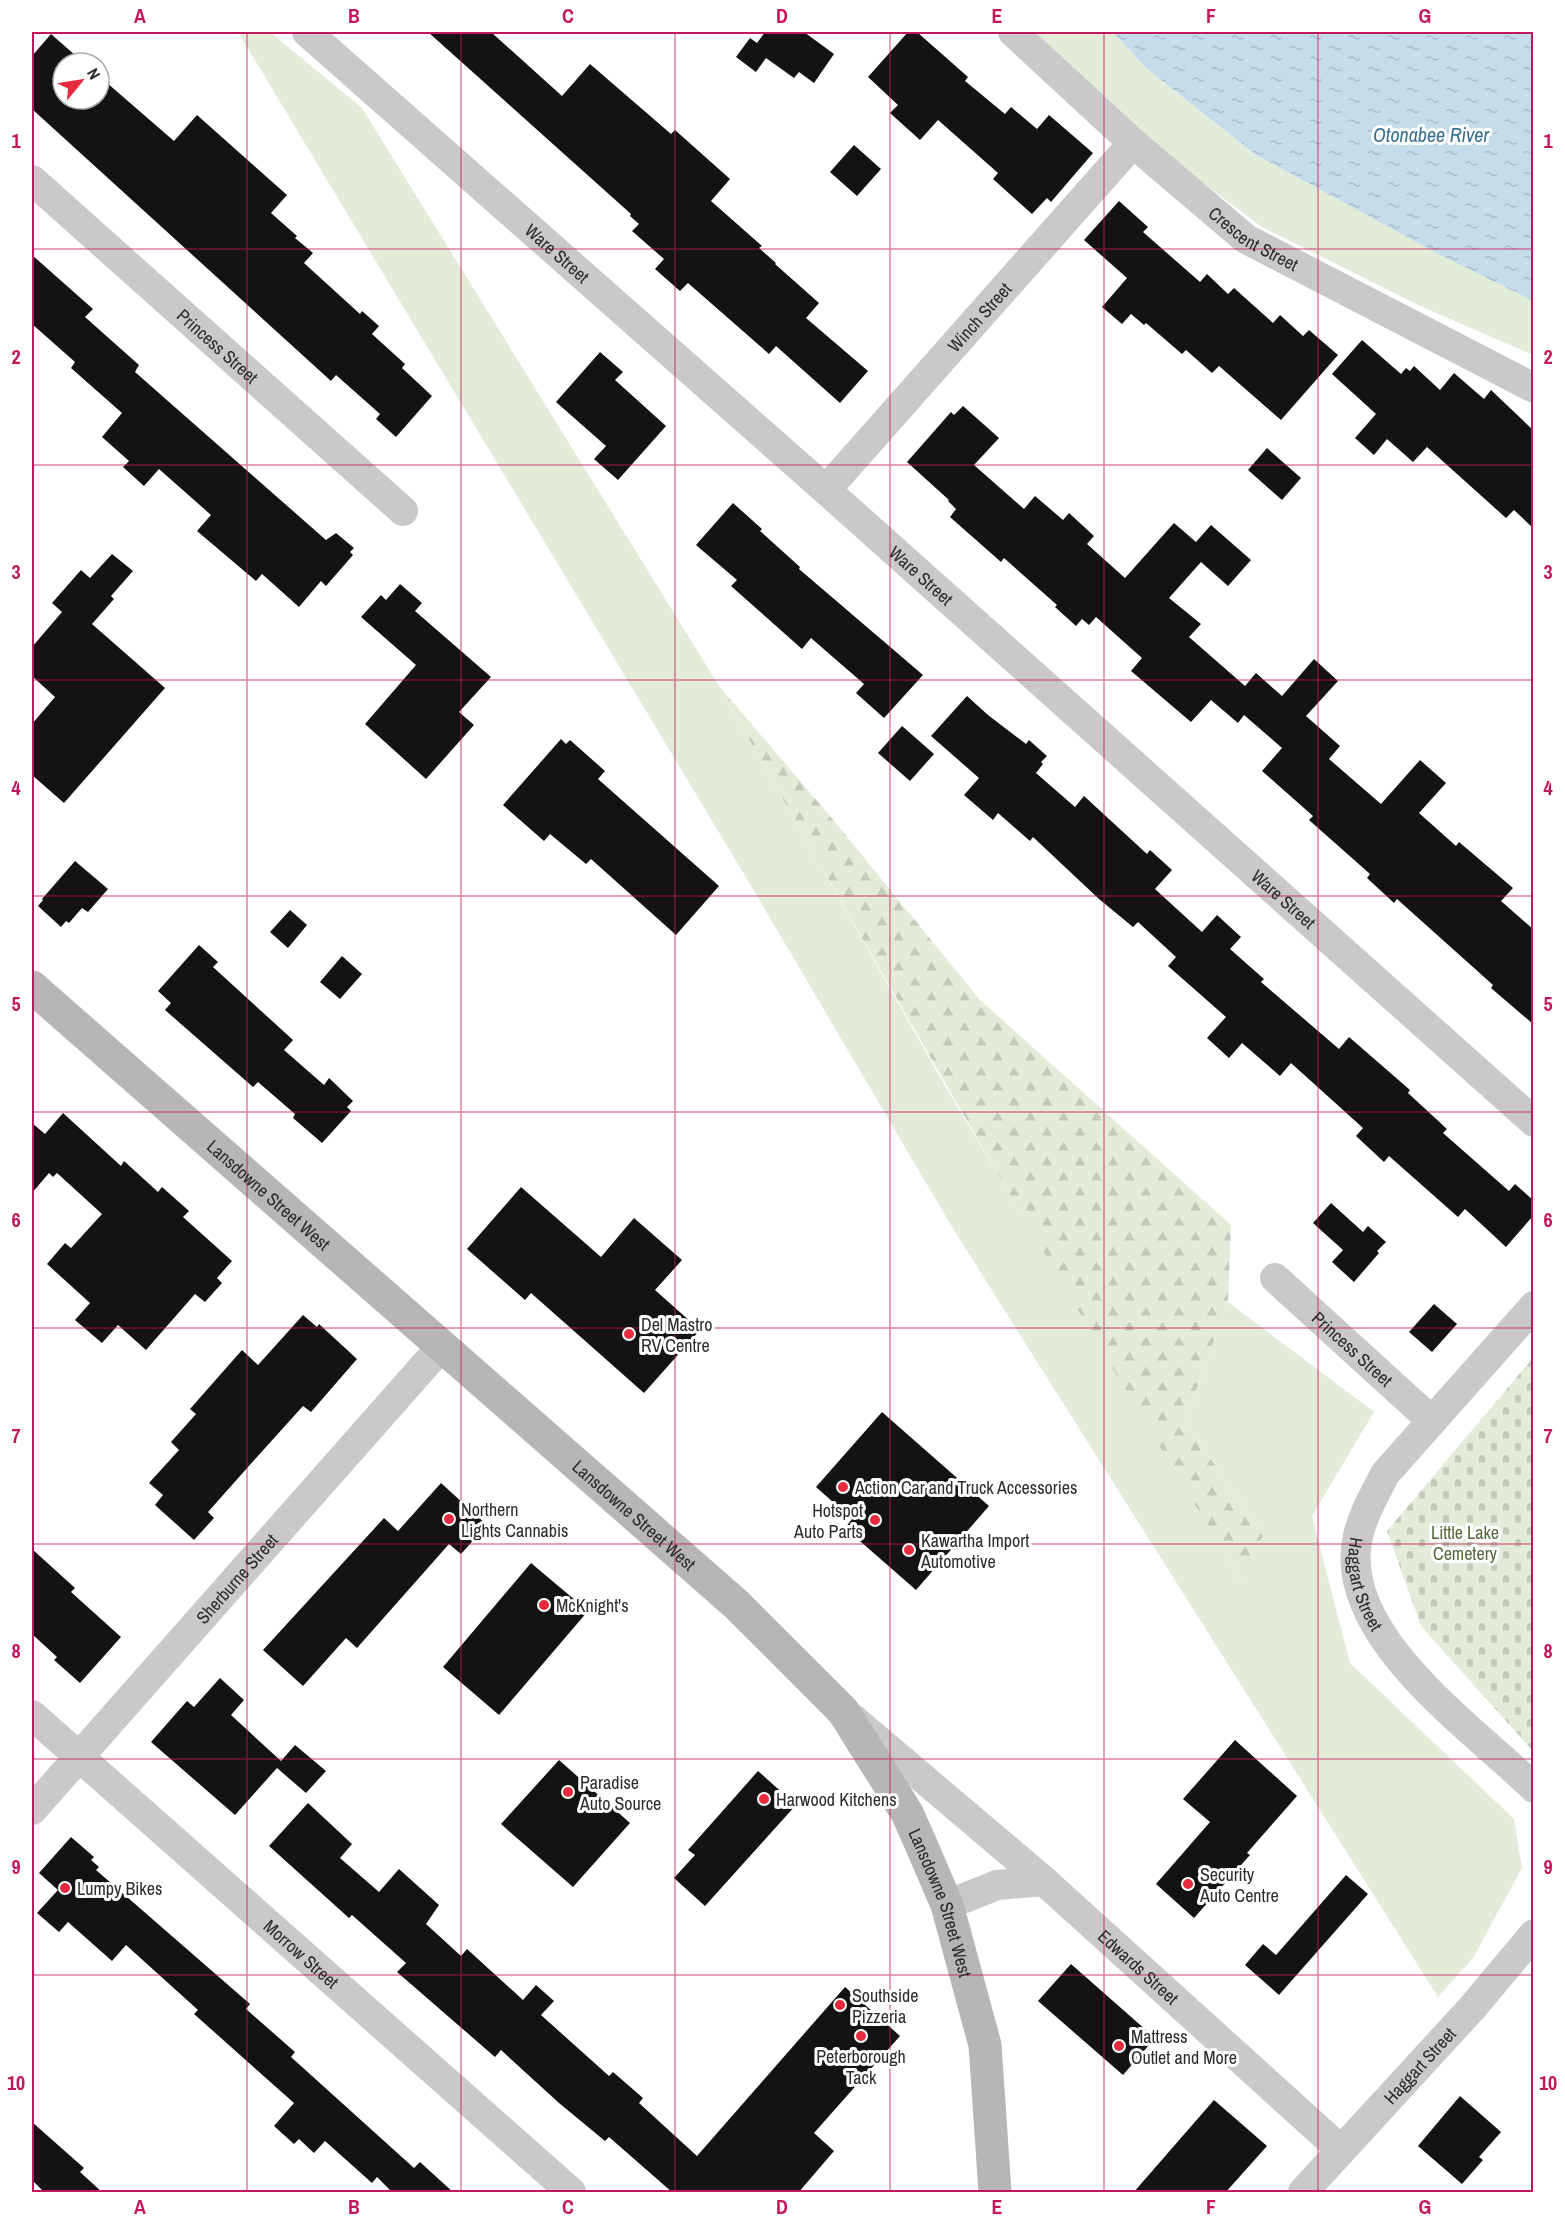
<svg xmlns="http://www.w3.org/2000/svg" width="1565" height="2224" font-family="'Archivo Narrow',sans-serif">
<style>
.green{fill:#e3ebd9}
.forest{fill:url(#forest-firs)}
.cemetery{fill:url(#cemetery-stones)}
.water{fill:url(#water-ripples)}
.building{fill:#131313}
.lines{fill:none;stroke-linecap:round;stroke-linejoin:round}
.street{stroke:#c9c9c9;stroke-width:30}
.secondary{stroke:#b6b6b6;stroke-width:33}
.grid{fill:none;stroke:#c2185b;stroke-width:1.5;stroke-opacity:0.55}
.poi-dot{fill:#e62b3e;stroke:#fff;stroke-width:2}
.labels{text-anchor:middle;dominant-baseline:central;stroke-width:6;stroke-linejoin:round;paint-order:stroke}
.street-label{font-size:18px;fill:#2c2c2c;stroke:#fff}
.poi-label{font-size:18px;fill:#2c2c2c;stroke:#fff;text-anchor:start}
.park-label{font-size:18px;fill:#51683a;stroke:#fff}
.water-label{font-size:20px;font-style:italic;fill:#3a708f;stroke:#fff}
.neatline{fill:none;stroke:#c2185b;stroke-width:2}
.grid-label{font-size:20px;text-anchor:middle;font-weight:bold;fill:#c2185b}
</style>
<defs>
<pattern id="forest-firs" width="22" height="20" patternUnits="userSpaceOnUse" patternTransform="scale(1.5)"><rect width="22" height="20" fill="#e3ebd9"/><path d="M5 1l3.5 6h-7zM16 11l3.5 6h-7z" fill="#c3caba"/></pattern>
<pattern id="cemetery-stones" width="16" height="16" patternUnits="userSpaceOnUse" patternTransform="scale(1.5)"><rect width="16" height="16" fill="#e3ebd9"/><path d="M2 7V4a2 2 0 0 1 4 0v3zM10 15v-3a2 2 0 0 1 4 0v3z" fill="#c3caba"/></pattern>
<pattern id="water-ripples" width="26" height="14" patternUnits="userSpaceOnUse" patternTransform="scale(1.5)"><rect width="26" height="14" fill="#c5ddeb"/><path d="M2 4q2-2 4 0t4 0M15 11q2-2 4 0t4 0" fill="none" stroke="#a9beca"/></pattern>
</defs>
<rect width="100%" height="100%" fill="#fff"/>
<g class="green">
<polygon points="238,32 270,32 362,108 719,686 945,1086 1241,1580 1263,1536 1185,1421 1228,1302 1374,1412 1312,1516 1350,1663 1514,1819 1522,1868 1473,1958 1438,1997 952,1227 747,879"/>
<polygon points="1036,32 1113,32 1147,69 1256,155 1438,254 1533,301 1533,355 1418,305 1262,227 1152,145 1047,44"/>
</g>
<path class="forest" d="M719,686L830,816L980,1000L1231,1225L1228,1302L1185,1421L1263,1536L1242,1581C1060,1287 889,987 719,686Z"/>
<polygon class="cemetery" points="1533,1358 1533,1751 1421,1626 1387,1531"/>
<polygon class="water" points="1113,32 1533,32 1533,301 1438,254 1256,155 1147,69"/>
<g class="building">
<polygon points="428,32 491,32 562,96 590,64 671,134 675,130 730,179 711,201 762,246 759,248 776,263 775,264 819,303 806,318 868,371 840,403 776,346 769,354 688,283 680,291 655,269 664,259 632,231 639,224 630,216 631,214"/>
<polygon points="765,32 804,32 834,54 814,83 799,72 794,78 766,58 756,72 736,57 750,38 757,43"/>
<polygon points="908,32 917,32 968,77 965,81 1005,114 1011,107 1037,129 1049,115 1093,153 1051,202 1047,198 1032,214 993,179 998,173 938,120 920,140 890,113 898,105 868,77"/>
<polygon points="51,34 84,63 63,63 63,99 99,99 99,76 174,141 197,115 287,195 271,213 297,236 295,238 313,253 304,263 360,314 362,311 379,326 372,334 405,364 402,368 432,396 396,437 376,419 380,414 336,375 331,381 32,109 32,56"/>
<polygon points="854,145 881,169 857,196 830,172"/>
<polygon points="1119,201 1148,227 1143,232 1200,282 1207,274 1228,294 1234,288 1273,323 1280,315 1303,336 1309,330 1338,355 1281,420 1219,366 1212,373 1186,350 1182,354 1146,323 1144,325 1131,314 1122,324 1102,307 1127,278 1084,240"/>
<polygon points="32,255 93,309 85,317 139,365 135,372 326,540 336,533 354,548 350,552 353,555 326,586 321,581 299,607 262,574 256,581 197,531 211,515 159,469 144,486 123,467 129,461 102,437 122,413 71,368 75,362 32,324"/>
<polygon points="1362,340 1401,374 1406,368 1410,371 1414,366 1440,390 1454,373 1484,399 1491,390 1533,430 1533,528 1514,510 1506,518 1427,447 1413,462 1387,439 1374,455 1355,438 1376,414 1332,374"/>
<polygon points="600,352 623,372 615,380 666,426 618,480 594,459 606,446 556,402"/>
<polygon points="963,406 999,438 974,465 1024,509 1035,496 1063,520 1069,513 1094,536 1087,544 1125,578 1174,523 1196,542 1211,525 1251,560 1228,586 1201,562 1169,598 1201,624 1189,637 1245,686 1256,673 1282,696 1314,659 1338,681 1306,716 1340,746 1329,759 1381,804 1420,760 1446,783 1419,813 1456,846 1459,842 1513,888 1501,901 1533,929 1533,1024 1491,988 1493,985 1397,899 1394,903 1367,878 1370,874 1309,820 1313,816 1262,771 1282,748 1244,715 1238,723 1211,700 1191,722 1131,671 1142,658 1096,617 1089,625 1082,619 1076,626 1055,607 1057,605 1004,558 1001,562 950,517 956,509 948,501 949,500 907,462 951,412 954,415"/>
<polygon points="1267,448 1301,478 1282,500 1248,470"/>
<polygon points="733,503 762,529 760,531 800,567 799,569 923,675 884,718 856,693 864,684 811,638 802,649 731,586 737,580 696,545"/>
<polygon points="112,554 133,571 111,596 114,599 92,624 165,688 64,803 32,775 32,724 55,697 32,676 32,647 62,612 52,603 81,570 90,578"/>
<polygon points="400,584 422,603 415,611 491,677 459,712 474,725 426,779 365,724 416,665 361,617 381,595 386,600"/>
<polygon points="967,696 988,715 1026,744 1029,740 1047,756 1041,762 1043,764 1036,773 1075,807 1084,796 1147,854 1150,850 1172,870 1155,889 1202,932 1217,915 1241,937 1230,949 1264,979 1261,982 1339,1049 1349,1037 1410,1090 1408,1093 1447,1129 1443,1133 1509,1191 1515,1184 1533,1200 1533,1216 1506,1247 1465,1209 1458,1217 1389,1156 1384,1162 1356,1136 1363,1128 1291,1063 1280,1076 1242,1043 1229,1058 1207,1038 1226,1017 1168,966 1176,957 1138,922 1133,927 1099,899 1033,837 1030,841 998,813 993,820 964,795 979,778 931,736"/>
<polygon points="902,726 934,754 910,781 878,753"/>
<polygon points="561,739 566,744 570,740 605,771 598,779 719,886 676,935 591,859 586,864 550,834 544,841 503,805"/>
<polygon points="75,861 108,889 88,912 82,908 69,923 66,921 61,927 38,906 43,900 42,899"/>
<polygon points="290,910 307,925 288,948 270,932"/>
<polygon points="199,945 218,962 213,967 293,1040 284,1050 324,1085 329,1078 353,1101 347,1107 351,1111 322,1143 293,1118 295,1114 258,1082 253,1087 165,1010 171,1003 158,991"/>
<polygon points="342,956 362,974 340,999 320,982"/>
<polygon points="63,1113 121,1166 124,1161 158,1192 162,1187 189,1211 183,1217 232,1261 217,1278 222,1283 205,1302 195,1294 146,1350 118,1325 102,1343 75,1320 90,1303 47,1264 65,1243 71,1248 102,1214 57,1173 53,1177 49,1173 32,1193 32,1123 45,1134"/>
<polygon points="521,1187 601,1257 634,1218 682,1260 655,1290 700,1330 644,1393 531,1293 525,1300 467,1249"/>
<polygon points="1331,1203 1363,1232 1368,1226 1386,1242 1377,1251 1379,1253 1354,1282 1332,1262 1343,1250 1313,1223"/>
<polygon points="1434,1304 1457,1324 1432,1352 1409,1332"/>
<polygon points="303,1315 317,1327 319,1324 357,1359 311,1412 303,1406 257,1457 208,1512 214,1518 194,1540 155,1505 163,1495 149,1483 179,1450 171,1442 196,1414 190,1409 242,1350 258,1365"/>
<polygon points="882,1412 989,1506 916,1590 845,1528 852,1519 816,1487"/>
<polygon points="441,1483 487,1525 461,1554 449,1544 357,1648 346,1638 303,1686 263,1650 384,1518 398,1531"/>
<polygon points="32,1549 75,1588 71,1592 121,1637 80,1683 54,1660 57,1657 32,1634"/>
<polygon points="531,1563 588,1611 499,1715 443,1667"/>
<polygon points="220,1678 244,1700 231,1715 281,1761 295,1745 326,1771 306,1793 277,1768 235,1815 151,1742 187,1701 194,1707"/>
<polygon points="1235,1740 1297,1796 1247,1853 1250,1855 1194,1918 1156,1884 1210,1822 1183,1799"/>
<polygon points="559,1760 630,1823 573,1887 501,1824"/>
<polygon points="758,1771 796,1805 705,1906 674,1878 695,1855 688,1850"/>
<polygon points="308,1803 352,1844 340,1858 379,1892 399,1869 439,1905 426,1924 461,1956 467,1949 523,2000 536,1985 554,2001 541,2015 609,2076 613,2072 643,2098 639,2103 697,2156 845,1987 900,2036 814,2133 834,2151 798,2193 673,2193 609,2137 605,2141 559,2103 501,2050 495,2057 397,1972 406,1963 352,1915 349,1918 269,1846"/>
<polygon points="71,1837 94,1857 91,1860 99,1867 96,1870 250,2004 246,2009 295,2052 291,2057 414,2168 420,2162 454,2193 393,2193 377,2177 372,2183 325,2141 314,2153 299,2139 294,2144 274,2126 294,2103 194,2014 198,2010 126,1945 112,1961 68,1922 59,1932 37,1913 58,1890 39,1873"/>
<polygon points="1346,1875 1368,1894 1279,1995 1245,1965 1263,1944 1276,1955"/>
<polygon points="1071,1964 1155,2038 1123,2075 1038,2001"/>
<polygon points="1460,2096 1501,2132 1479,2157 1483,2160 1462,2184 1418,2146"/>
<polygon points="1214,2100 1267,2146 1225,2193 1133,2193"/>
<polygon points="32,2122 84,2168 80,2172 103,2193 45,2193 32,2180"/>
</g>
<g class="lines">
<g class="street">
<path id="s1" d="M307,32L826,490L1534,1122"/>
<path id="s2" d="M1013,32L1133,143L1246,239L1534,388"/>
<path id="s3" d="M32,180L403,511"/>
<path id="s4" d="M826,490L1133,143"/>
<path id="s5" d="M1275,1278L1432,1421"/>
<path id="s6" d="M1534,1306L1385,1474C1375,1494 1363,1514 1358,1536C1335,1634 1473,1728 1534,1788"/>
<path id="s7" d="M32,1715L571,2192"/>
<path id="s8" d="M853,1719L1044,1881L1341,2150"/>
<path id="s9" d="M32,1810L441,1347"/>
<polyline points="947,1905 997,1885 1044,1881"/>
<path id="s10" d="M1303,2192L1472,2008L1534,1934"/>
</g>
<path class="secondary" id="s11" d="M32,987L736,1604L843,1711L907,1813L920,1842L947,1905L985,2045L995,2192"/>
</g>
<path class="grid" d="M247,32V2192M461,32V2192M675,32V2192M890,32V2192M1104,32V2192M1318,32V2192M32,249H1534M32,465H1534M32,680H1534M32,896H1534M32,1112H1534M32,1328H1534M32,1544H1534M32,1759H1534M32,1975H1534"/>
<g class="poi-dot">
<circle cx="629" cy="1334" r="6"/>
<circle cx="843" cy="1487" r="6"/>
<circle cx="449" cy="1519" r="6"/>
<circle cx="875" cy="1520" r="6"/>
<circle cx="909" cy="1550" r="6"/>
<circle cx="544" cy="1605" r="6"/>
<circle cx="568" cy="1792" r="6"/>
<circle cx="764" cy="1799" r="6"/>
<circle cx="1188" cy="1884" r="6"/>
<circle cx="65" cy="1888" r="6"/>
<circle cx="840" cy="2005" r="6"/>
<circle cx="861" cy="2036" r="6"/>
<circle cx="1119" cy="2046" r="6"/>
</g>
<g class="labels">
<g class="street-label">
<text stroke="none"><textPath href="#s2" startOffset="318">Crescent Street</textPath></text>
<text stroke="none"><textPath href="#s1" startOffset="334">Ware Street</textPath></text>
<text stroke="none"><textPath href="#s4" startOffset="231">Winch Street</textPath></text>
<text stroke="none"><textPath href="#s3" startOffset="249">Princess Street</textPath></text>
<text stroke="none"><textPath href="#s1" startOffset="820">Ware Street</textPath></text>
<text stroke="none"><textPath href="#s1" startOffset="1306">Ware Street</textPath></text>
<text stroke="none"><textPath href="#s11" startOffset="315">Lansdowne Street West</textPath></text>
<text stroke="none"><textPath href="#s5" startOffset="105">Princess Street</textPath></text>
<text stroke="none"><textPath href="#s11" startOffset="801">Lansdowne Street West</textPath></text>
<text stroke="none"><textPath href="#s9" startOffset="309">Sherburne Street</textPath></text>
<text stroke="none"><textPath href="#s6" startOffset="342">Haggart Street</textPath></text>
<text stroke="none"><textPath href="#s11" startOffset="1304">Lansdowne Street West</textPath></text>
<text stroke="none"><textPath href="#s7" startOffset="360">Morrow Street</textPath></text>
<text stroke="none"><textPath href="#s8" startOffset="378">Edwards Street</textPath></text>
<text stroke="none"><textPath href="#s10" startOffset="172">Haggart Street</textPath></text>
</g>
<g class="poi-label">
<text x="641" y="1324">Del Mastro<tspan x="641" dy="21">RV Centre</tspan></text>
<text x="855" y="1487">Action Car and Truck Accessories</text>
<text x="461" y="1509">Northern<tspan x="461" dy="21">Lights Cannabis</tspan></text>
<text x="863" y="1510" text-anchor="end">Hotspot<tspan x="863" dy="21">Auto Parts</tspan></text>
<text x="921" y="1540">Kawartha Import<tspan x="921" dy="21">Automotive</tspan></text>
<text x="556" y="1605">McKnight's</text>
<text x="580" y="1782">Paradise<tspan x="580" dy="21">Auto Source</tspan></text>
<text x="776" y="1799">Harwood Kitchens</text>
<text x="1200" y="1874">Security<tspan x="1200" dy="21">Auto Centre</tspan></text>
<text x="77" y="1888">Lumpy Bikes</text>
<text x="852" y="1995">Southside<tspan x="852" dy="21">Pizzeria</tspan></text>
<text x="1131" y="2036">Mattress<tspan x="1131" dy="21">Outlet and More</tspan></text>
<text x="861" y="2056" text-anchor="middle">Peterborough<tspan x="861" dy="21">Tack</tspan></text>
</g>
<g class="park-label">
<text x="1465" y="1532">Little Lake<tspan x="1465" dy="21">Cemetery</tspan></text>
</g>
<g class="water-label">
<text x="1431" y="134">Otonabee River</text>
</g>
</g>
<rect width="1565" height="2224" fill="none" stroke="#ffffff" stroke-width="66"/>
<g transform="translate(81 81) rotate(60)"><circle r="28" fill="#ffffff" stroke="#ababab" stroke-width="1.5"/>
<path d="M0-4.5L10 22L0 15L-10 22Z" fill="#e62b3e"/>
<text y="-9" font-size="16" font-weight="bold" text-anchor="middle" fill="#2c2c2c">N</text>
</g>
<rect x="33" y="33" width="1499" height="2158" class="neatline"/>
<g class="grid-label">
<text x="140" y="23">A</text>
<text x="354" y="23">B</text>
<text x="568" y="23">C</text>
<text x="782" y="23">D</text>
<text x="997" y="23">E</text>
<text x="1211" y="23">F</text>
<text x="1425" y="23">G</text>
<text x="16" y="148">1</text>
<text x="1548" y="148">1</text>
<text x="16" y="364">2</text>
<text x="1548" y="364">2</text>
<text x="16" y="579">3</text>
<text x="1548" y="579">3</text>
<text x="16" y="795">4</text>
<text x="1548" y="795">4</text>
<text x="16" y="1011">5</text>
<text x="1548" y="1011">5</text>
<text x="16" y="1227">6</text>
<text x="1548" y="1227">6</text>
<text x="16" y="1443">7</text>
<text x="1548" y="1443">7</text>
<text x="16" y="1658">8</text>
<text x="1548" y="1658">8</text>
<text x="16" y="1874">9</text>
<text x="1548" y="1874">9</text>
<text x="16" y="2090">10</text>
<text x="1548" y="2090">10</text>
<text x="140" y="2214">A</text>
<text x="354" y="2214">B</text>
<text x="568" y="2214">C</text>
<text x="782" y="2214">D</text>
<text x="997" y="2214">E</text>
<text x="1211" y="2214">F</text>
<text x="1425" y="2214">G</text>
</g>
</svg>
